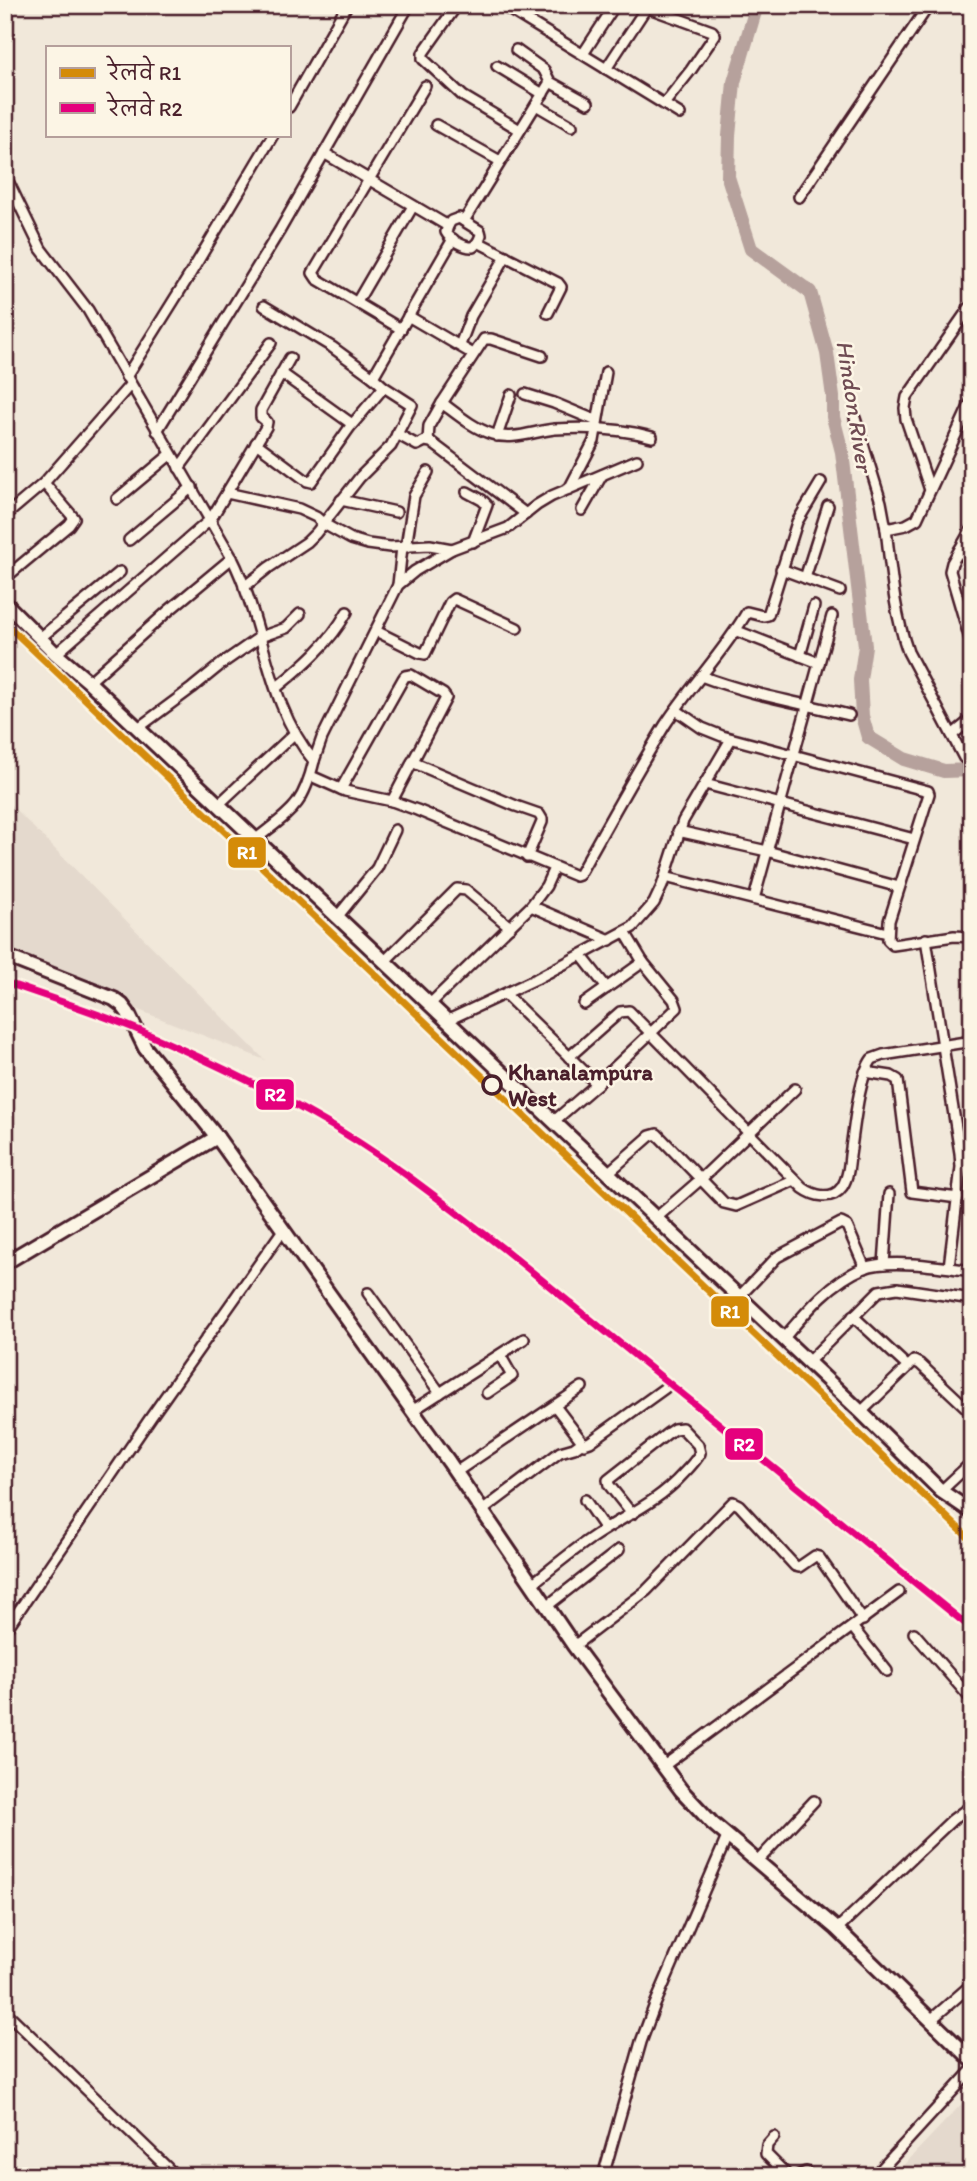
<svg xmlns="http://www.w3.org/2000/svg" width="977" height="2181" font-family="Itim,'Playpen Sans Deva',sans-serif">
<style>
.built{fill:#e4d9cd}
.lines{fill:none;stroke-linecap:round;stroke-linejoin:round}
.river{stroke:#b6a19c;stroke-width:14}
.street-casing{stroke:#4a1f2b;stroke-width:14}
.secondary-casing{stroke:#4a1f2b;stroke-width:18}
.street{stroke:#fcf5e5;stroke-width:9}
.secondary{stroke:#fcf5e5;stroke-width:12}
.rail{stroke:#4a1f2b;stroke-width:2.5}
.rail-1-casing{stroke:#fcf5e5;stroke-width:12}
.rail-2-casing{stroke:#fcf5e5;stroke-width:12}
.rail-1{stroke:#d48b09;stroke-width:7}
.rail-2{stroke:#e5007d;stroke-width:7}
.stop-dot{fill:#fcf5e5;stroke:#4a1f2b;stroke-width:3.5}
.labels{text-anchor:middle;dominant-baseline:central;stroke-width:5;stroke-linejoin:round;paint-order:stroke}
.stop-label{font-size:23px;font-weight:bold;fill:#4a1f2b;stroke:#fcf5e5;text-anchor:start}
.water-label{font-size:24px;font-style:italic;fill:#704c53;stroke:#fcf5e5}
.line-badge{stroke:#fcf5e5;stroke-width:2.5}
.badge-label{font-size:19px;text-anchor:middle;font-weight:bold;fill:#fff}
</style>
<rect width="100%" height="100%" fill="#f1e8da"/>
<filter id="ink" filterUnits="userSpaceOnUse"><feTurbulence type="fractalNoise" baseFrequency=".0143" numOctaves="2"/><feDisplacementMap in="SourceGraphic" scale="14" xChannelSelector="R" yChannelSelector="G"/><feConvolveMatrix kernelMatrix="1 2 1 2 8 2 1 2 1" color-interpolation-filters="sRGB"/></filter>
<g filter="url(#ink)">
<g class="built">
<polygon points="5,799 265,1060 5,957"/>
<polygon points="972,2093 972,2135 965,2142 972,2149 972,2176 893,2176"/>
</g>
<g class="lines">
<polyline class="river" points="757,5 734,82 729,136 728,177 751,249 810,292 827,353 833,397 833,417 842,452 865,646 860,680 862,716 868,737 904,759 944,771 972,770"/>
<g class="street-casing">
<g id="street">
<polyline points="457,5 423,53 423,59 463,96 520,130"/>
<polyline points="502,5 680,114"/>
<polyline points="646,7 712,31 715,35 691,70 664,104"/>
<polyline points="516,50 544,70 550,82"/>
<polyline points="583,54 615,5"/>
<polyline points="497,66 543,94"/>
<polyline points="606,69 648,5"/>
<polyline points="536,105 572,126"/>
<polyline points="289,107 347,5"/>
<polyline points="436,125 500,161"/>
<path d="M324,153L448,226L446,232C450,240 465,248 473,247L478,242L558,283L561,287L548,313"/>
<path d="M5,175L41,249L88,310L232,558C265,623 266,704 314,761C303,807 291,811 255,840"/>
<polyline points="799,197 929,5"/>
<polyline points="464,221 550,82 588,103"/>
<polyline points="448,226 451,221 459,218 480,231 481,235 478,242"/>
<polyline points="357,302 413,206"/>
<polyline points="264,306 332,347 373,377"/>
<polyline points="408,316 473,354"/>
<polyline points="401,329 317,279 313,273 425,86"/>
<polyline points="460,345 471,316 506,256"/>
<polyline points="281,373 352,424"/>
<polyline points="126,377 189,276 273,135"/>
<polyline points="525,394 554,403 597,421"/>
<polyline points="442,403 484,339 491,339 542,356"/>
<polyline points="855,418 881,502 886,529"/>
<polyline points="157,431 280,230 409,5"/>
<polyline points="397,434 417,445 425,441 431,442 526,514"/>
<polyline points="497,436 511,395"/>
<path d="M428,441L429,426L442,403C457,414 473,428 492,434C513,441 534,431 555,429C588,427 620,428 652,437"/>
<polyline points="256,443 307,481 311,482 350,427 384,387"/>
<polyline points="179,468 271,343"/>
<polyline points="569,489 594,441 606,372"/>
<polyline points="930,490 906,419 905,408 907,397 972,304"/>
<polyline points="467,492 482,500 487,505 473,542"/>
<polyline points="227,493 299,509 316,517 324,524 351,539 368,544 390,547 430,545 452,549"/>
<polyline points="117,499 171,454"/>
<polyline points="341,500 396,512"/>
<polyline points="582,510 602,475"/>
<polyline points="5,516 44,483 130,385"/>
<polyline points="972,528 952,563 950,571 972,646"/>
<polyline points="129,540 192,487"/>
<polyline points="406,547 414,496 428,472"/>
<polyline points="960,549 972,565"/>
<polyline points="781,569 840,591"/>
<polyline points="5,578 69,525 74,518 44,483"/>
<polyline points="805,578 828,506"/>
<polyline points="398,585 402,547"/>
<polyline points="244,587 268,568 307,542 316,533 360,477 391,446 412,405 384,387 373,377 453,239"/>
<polyline points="376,631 420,653 425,654 450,602 454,599 517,628"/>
<polyline points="737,631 819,663"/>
<polyline points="40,638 120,572"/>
<polyline points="56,654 211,519 266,427 267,422 261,417 261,410 290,358"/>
<polyline points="800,656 814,606"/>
<path d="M701,676C751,695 798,702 849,715"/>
<polyline points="89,682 167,612 232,558"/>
<path d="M276,688C303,666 330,643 347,612"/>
<polyline points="676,710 702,728 722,736 928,791 929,794 889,921 888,940 893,945 954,936 972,937"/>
<polyline points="138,728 192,688 224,662 260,637 286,628 300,614"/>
<polyline points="952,735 972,719"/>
<path d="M964,758L908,652C894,612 891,571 886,529L906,525L917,519L972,400"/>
<polyline points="314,761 322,738 398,585 415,571 452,549 508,528 537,505 552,496 637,460"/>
<polyline points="412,762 516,806 539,814 542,819 542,822 527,857"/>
<path d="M311,776L345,791L392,801L417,810L576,876L579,875C607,825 635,774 665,725C690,686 724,652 747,612L763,616L768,615L797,522L821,482"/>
<polyline points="705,784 914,839"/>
<polyline points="341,789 403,679 405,676 411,675 443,694 446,698 392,801"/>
<polyline points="218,805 295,733"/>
<polyline points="678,831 767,851 899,887"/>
<polyline points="665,877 887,933"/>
<polyline points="754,899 832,616"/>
<polyline points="531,906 610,940"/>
<polyline points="338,916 377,868 395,830"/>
<polyline points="926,939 960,1153 961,1167 949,1267"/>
<polyline points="581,955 607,988"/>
<polyline points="385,961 457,889 466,890 510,927"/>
<polyline points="505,994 597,1084"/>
<polyline points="584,1004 643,962"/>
<polyline points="429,1005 531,906 546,886 554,868"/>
<polyline points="446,1021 536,979 633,927 654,903 662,886 683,821 731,739"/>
<path d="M569,1057L620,1012L629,1011L803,1188C814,1196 832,1201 842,1187C848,1178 849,1166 850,1155C854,1131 858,1078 872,1059L883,1055L972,1041"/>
<polyline points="865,1072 891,1076 898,1080 912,1192 958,1198"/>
<polyline points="553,1122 597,1084 677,1008 674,1000 643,962 625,932"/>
<polyline points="609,1172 650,1136 657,1134 724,1203 736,1206 795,1180"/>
<polyline points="656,1218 701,1179 795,1089"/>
<polyline points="884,1264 889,1194"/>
<polyline points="368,1293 440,1393"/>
<polyline points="738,1298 777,1257 841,1223 847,1226 865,1268"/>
<polyline points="853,1316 907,1366"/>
<path d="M783,1339C806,1312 830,1282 864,1268C889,1258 944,1267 972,1271"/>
<polyline points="808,1362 879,1291 897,1288 972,1299"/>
<polyline points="487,1393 512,1376 500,1355"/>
<polyline points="555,1406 584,1444 590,1442 665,1388"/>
<polyline points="412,1411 524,1339"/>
<polyline points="861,1412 914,1361 920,1364 972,1413"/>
<polyline points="456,1472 582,1387"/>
<polyline points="941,1491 972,1462"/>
<polyline points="585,1500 605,1529"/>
<polyline points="482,1511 560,1452 574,1448 581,1443"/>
<path d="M532,1584C552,1568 572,1551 593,1537C624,1516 657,1503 683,1474C689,1468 696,1461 700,1453L698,1445L682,1428L674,1429L668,1433L608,1480L609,1485L632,1514"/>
<polyline points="547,1606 619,1550"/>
<polyline points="853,1628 887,1671"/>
<polyline points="5,1631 151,1417 283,1230"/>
<polyline points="914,1633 972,1700"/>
<polyline points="574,1646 646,1591 733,1502 739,1505 795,1566 799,1567 815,1556 819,1557 863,1620"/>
<polyline points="665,1765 899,1592"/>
<polyline points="757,1862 814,1801"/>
<polyline points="837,1929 952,1820 964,1811 972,1810"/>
<polyline points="5,2011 176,2176"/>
<polyline points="932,2019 972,1984"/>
<polyline points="774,2137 767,2145 766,2154 788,2176"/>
<polyline points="603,2176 641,2042 654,2007 727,1837"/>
<polyline points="797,2176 806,2172 811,2176"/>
<polyline points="875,2176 972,2070"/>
</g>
</g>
<g class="secondary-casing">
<g id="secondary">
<polyline points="5,603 56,654 89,682 861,1412 941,1491 972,1512"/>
<polyline points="5,956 114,999 122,1005 128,1013 145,1048 217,1137"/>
<polyline points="5,1263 217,1137 449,1462 574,1646 681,1790 712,1823 837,1929 972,2060"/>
</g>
</g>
<use href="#street" class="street"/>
<use href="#secondary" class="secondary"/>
<path class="rail" d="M5,982C49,998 93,1011 136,1029C196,1055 256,1083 313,1115C382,1153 443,1202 505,1250L972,1629"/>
<g class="rail-1-casing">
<polyline id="rail-1" points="5,623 972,1541"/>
</g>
<g class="rail-2-casing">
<path id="rail-2" d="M5,982C49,998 93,1011 136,1029C196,1055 256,1083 313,1115C382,1153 443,1202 505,1250L972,1629"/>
</g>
<use href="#rail-1" class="rail-1"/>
<use href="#rail-2" class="rail-2"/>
</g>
</g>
<circle class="stop-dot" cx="492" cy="1085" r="9"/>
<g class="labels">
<g class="stop-label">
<text x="508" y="1072">Khanalampura<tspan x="508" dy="26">West</tspan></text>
</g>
<g class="water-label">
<text transform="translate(855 406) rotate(81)">Hindon River</text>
</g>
</g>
<g class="line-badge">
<rect x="227" y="836" width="40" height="33" rx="7" fill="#d48b09"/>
<rect x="255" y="1078" width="40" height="33" rx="7" fill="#e5007d"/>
<rect x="710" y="1295" width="40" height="33" rx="7" fill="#d48b09"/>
<rect x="724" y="1427" width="40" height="34" rx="7" fill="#e5007d"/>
</g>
<g class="badge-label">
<text x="247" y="859">R1</text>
<text x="275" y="1101">R2</text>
<text x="730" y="1318">R1</text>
<text x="744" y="1451">R2</text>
</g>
<rect width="977" height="2181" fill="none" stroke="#fcf5e5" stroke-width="28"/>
<rect x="14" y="14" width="949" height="2153" fill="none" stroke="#4a1f2b" stroke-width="2.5" filter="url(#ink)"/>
<rect x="46" y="46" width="245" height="91" fill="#fcf5e5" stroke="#b59f9b" stroke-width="2"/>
<rect x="60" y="68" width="35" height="10" fill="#d48b09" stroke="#b59f9b" stroke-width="2"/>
<text x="108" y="80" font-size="21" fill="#4a1f2b">रेलवे R1</text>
<rect x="60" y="103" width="35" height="10" fill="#e5007d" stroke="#b59f9b" stroke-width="2"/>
<text x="108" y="116" font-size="21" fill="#4a1f2b">रेलवे R2</text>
</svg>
